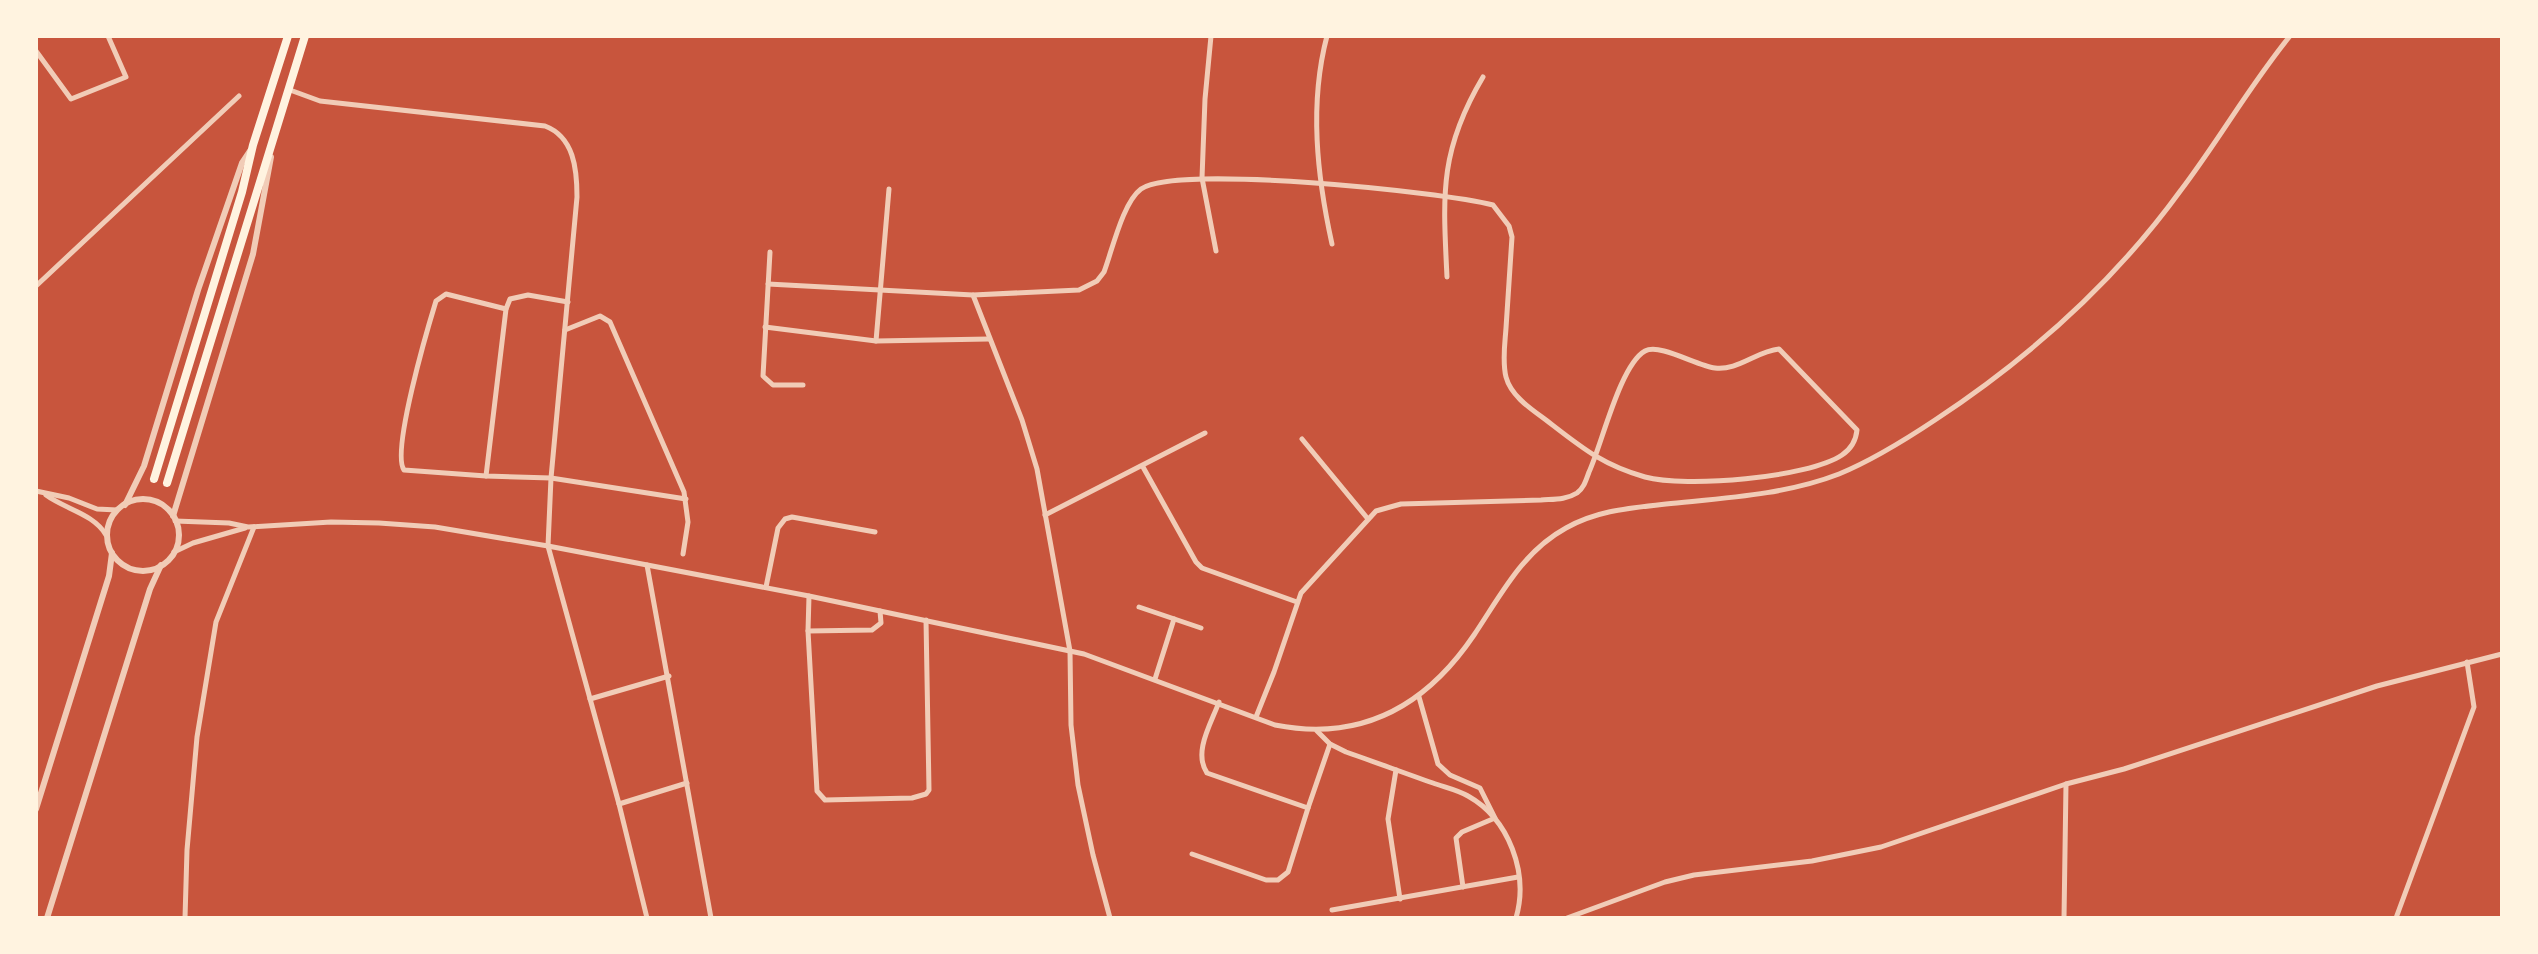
<svg xmlns="http://www.w3.org/2000/svg" width="2538" height="954" font-family="Roboto,sans-serif">
<style>
.lines{fill:none;stroke-linecap:round;stroke-linejoin:round}
.minor{stroke:#f1ccb7;stroke-width:5}
.tertiary{stroke:#f1ccb7;stroke-width:6}
.trunk{stroke:#fff3e0;stroke-width:8}
</style>
<rect width="100%" height="100%" fill="#c8553d"/>
<g class="lines">
<g class="minor">
<polyline points="1211,36 1205,99 1202,178 1216,251"/>
<path d="M1327,36C1309,104 1317,176 1332,244"/>
<polyline points="36,51 71,99 126,77 108,36"/>
<path d="M290,90L320,101L545,126C574,137 577,169 577,197L551,478L548,546L619,804L647,918"/>
<polyline points="770,252 763,376 773,385 803,385"/>
<path d="M1447,277C1443,195 1439,151 1483,77"/>
<path d="M768,284L973,295L1079,290L1097,281L1104,272C1112,251 1123,202 1141,189C1177,164 1443,192 1493,205L1509,226L1512,237C1510,267 1508,298 1506,328C1505,343 1502,361 1506,377C1511,396 1531,409 1546,420C1581,447 1602,465 1645,477C1685,488 1808,478 1842,455C1851,449 1856,440 1857,430L1779,349C1757,351 1737,371 1715,368C1697,366 1660,343 1645,351C1620,365 1602,444 1589,472C1586,480 1584,488 1577,493C1566,500 1553,499 1541,500L1401,504L1376,511L1301,593L1274,672L1256,717"/>
<polyline points="36,286 239,96"/>
<polyline points="973,295 1022,420 1037,469 1070,651 1071,725 1078,785 1093,855 1110,918"/>
<path d="M506,309L446,294L436,301C428,327 391,452 404,470L486,476L551,478L686,499"/>
<polyline points="765,327 876,341 989,339"/>
<polyline points="565,330 600,316 610,322 684,492 688,522 683,554"/>
<polyline points="876,341 889,189"/>
<polyline points="1302,439 1368,519"/>
<polyline points="1143,467 1196,562 1202,568 1297,602"/>
<polyline points="486,476 506,309 510,299 528,295 568,302"/>
<polyline points="36,491 69,498 97,509 117,510"/>
<path d="M46,495C65,509 94,514 106,535"/>
<polyline points="1045,515 1205,433"/>
<path d="M175,521L229,523L248,527L331,522L379,523L435,527L548,546L809,596L1084,654L1275,725C1361,742 1426,706 1474,635C1501,595 1522,552 1566,528C1598,510 1631,508 1666,504C1724,498 1785,495 1839,474C1873,460 1905,440 1935,420C2029,358 2115,281 2181,190C2219,140 2250,85 2290,36"/>
<polyline points="174,552 193,543 245,528"/>
<polyline points="647,565 711,918"/>
<polyline points="766,587 778,528 785,519 792,517 875,532"/>
<polyline points="809,596 808,631 817,791 825,800 912,798 926,794 929,790 926,620"/>
<polyline points="1139,607 1201,628"/>
<polyline points="808,631 872,630 881,623 880,611"/>
<polyline points="1155,679 1174,619"/>
<polyline points="1419,697 1438,764 1450,775 1480,788 1495,818 1462,832 1456,838 1463,887"/>
<polyline points="590,699 669,676"/>
<path d="M1219,702C1211,724 1193,752 1207,773L1308,808L1330,744"/>
<path d="M1317,731L1330,744L1346,752C1375,762 1404,773 1433,783C1444,787 1458,790 1468,796C1509,819 1529,873 1516,918"/>
<polyline points="1396,770 1388,819 1400,899"/>
<polyline points="619,804 687,783"/>
<polyline points="1192,854 1266,880 1278,880 1288,872 1308,808"/>
<polyline points="1332,910 1518,877"/>
<polyline points="185,918 187,850 197,737 216,622 254,527"/>
<polyline points="1567,918 1665,882 1694,875 1812,861 1881,847 2066,784 2124,769 2377,686 2502,654"/>
<polyline points="2064,918 2066,784"/>
<polyline points="2396,918 2474,707 2467,662"/>
</g>
<g class="tertiary">
<circle cx="143" cy="535" r="36"/>
<polyline points="125,505 144,466 198,290 242,163 250,151"/>
<polyline points="173,516 253,254 271,157"/>
<polyline points="36,809 109,576 112,553"/>
<polyline points="47,918 150,589 161,565"/>
</g>
<g class="trunk">
<polyline points="154,479 242,192 253,145 288,36"/>
<polyline points="167,483 305,36"/>
</g>
</g>
<rect width="2538" height="954" fill="none" stroke="#fff3e0" stroke-width="76"/>
</svg>
